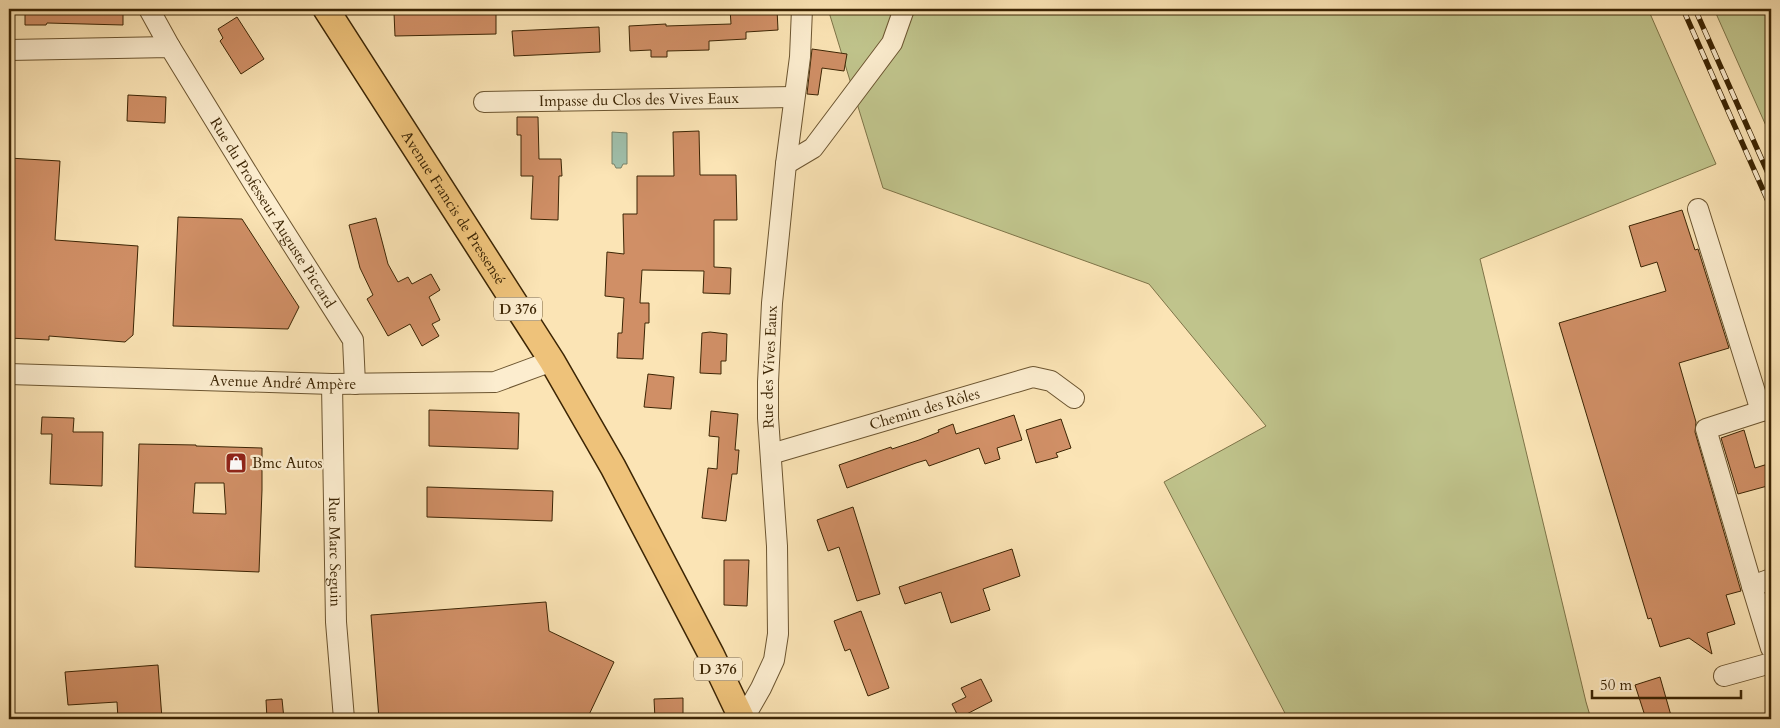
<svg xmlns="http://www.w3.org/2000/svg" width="1780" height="728" font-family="Cardo,serif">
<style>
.green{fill:#c0c48c;stroke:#7e7448}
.water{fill:#9fbfab;stroke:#778168}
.building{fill:#d08f66;stroke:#3c2504;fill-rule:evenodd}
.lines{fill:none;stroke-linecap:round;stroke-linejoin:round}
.minor-casing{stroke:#6c5530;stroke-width:22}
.major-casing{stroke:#3c2504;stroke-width:28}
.minor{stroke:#fcedcf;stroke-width:20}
.major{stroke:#eec27a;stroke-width:25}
.rail-casing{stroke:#3c2504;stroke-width:5.5}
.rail{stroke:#fcedcf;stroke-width:4;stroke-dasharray:11;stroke-linecap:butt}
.labels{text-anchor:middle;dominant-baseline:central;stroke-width:4.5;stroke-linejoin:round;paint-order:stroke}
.shield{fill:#fcedcf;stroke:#766141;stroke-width:1}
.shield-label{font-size:14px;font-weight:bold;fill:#3c2504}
.street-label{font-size:15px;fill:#3c2504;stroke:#fcedcf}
.poi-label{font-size:15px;fill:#3c2504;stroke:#fcedcf;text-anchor:start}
</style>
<rect width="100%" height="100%" fill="#fbe4b5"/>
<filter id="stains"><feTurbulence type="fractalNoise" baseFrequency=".004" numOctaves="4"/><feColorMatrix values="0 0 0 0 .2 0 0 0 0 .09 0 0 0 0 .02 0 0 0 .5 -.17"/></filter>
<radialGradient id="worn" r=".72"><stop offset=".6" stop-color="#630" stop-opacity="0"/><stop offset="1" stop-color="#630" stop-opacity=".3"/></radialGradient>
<g class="green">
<polygon points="828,9 1648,9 1716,164 1480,259 1586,702 1591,719 1288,719 1164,482 1266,426 1149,284 883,188"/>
<polygon points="1714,9 1771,9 1771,137"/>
</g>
<polygon class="water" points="612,132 627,133 627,164 623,164 621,168 616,168 614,164 612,164"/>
<g class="building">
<polygon points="25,9 123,9 123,25 47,23 46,25 25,25"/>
<polygon points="435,9 496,9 496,34 395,36 394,13 404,12 404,11"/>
<polygon points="730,9 777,9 778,30 746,32 746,39 709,41 709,50 667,51 667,57 651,57 651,50 630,51 629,26 666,24 666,26 731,24"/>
<polygon points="237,17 264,59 241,74 220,41 223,38 218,29"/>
<polygon points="599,27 600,52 514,56 512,31"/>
<polygon points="812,49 847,54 844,71 822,68 818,95 807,94"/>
<polygon points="128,95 166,97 165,123 127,121"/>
<polygon points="517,117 538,117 539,159 561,159 562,176 559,176 558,220 531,219 533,176 521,176 521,135 517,135"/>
<polygon points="699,131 700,175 736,175 737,220 714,220 714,267 731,268 730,294 703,293 704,271 642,270 640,303 649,303 649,323 645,323 643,359 617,358 618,333 622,333 624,298 605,296 607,252 624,254 623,214 637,214 637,176 674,176 673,132"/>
<polygon points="9,158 60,161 55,240 138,246 133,335 125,342 49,336 49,340 9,338"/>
<polygon points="1682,210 1695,250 1698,249 1729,348 1679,363 1696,422 1695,432 1741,591 1726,595 1735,624 1707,633 1712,654 1689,638 1660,647 1651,618 1648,619 1559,323 1666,291 1657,262 1641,267 1629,226"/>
<polygon points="178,217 242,219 299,307 288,329 173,326"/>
<polygon points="376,218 388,264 398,282 408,277 412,284 431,274 440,290 429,297 440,320 432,324 439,336 422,346 410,324 388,336 367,299 373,295 360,268 349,225"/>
<polygon points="710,332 727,334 726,361 721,361 721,374 700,373 702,333"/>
<polygon points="648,374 674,377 671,409 644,407"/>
<polygon points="429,410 519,413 518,449 429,446"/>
<polygon points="711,411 738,414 735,450 739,450 737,474 732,474 726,521 702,518 708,468 717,469 719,437 709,436"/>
<polygon points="1014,415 1022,440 997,448 1000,459 985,464 979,448 929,466 926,460 916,463 847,488 839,465 891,447 892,449 919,440 939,432 938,430 953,424 956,434"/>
<polygon points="42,417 74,418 73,432 103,432 102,486 50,484 52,434 41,434"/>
<polygon points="1061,419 1071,448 1056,453 1058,457 1036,463 1026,430"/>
<polygon points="1744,430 1755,468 1771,463 1771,485 1738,494 1721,438"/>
<path d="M139,444L196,445V446L262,448V490L259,572L135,567ZM195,483H224L226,514L193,513Z"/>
<polygon points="427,487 553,491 552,521 427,517"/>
<polygon points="853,507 880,594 857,601 839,547 828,551 817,520"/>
<polygon points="1012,549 1020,576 983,589 990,610 951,623 941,592 905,604 899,587"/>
<polygon points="724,560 749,560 747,606 724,605"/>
<polygon points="546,602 549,631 614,662 587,719 379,719 371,615"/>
<polygon points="861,611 889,688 868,696 850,649 845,651 834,621"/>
<polygon points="158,665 162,719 118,719 117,702 68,705 65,672"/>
<polygon points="1660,677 1672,719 1646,719 1635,685"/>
<polygon points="981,679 992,701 959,718 952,704 966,697 961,688"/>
<polygon points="683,698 683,719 655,719 654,699"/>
<polygon points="282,699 284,719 267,719 266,700"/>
</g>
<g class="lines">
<g class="minor-casing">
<g id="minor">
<polyline points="149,9 170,47"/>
<path id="s1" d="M9,50L170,47L254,184L353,340L355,384"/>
<path id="s2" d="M484,102L794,97"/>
<polyline points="786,164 813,148 892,43 904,9"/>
<polyline points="1698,209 1761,411"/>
<path id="s3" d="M9,374L332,384L495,382L552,361"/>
<path id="s4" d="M332,384L336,622L344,719"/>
<path id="s5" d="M771,454L1033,377L1051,381L1074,398"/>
<polyline points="1771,579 1752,586 1771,648"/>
<polyline points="1752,586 1706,429 1771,408"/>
<polyline points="1724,676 1771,663"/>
<path id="s6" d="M739,714L749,709L761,688L774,660L778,634L777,546L768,418V382L772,303L786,164L800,57L802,9"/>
</g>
</g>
<g class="major-casing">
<g id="major">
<path id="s7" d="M326,9L552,361L613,467L711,654L742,719"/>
</g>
</g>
<use href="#minor" class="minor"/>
<use href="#major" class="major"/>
<g class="rail-casing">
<g id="rail">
<polyline points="1683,9 1771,208"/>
<polyline points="1695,9 1771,180"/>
</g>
</g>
<use href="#rail" class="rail"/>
</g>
<defs>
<g id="shop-square" transform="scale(1.125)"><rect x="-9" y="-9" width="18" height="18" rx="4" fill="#8f2418" stroke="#fcedcf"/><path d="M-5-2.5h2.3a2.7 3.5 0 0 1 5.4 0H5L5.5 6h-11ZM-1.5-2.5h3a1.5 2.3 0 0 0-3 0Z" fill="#fff"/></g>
</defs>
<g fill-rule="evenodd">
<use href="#shop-square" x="236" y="463"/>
</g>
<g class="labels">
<g class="shield">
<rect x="494" y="297.5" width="48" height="23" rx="4"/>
<rect x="694" y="657.5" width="48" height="23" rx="4"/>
</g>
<g class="shield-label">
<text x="518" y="309">D 376</text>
<text x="718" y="669">D 376</text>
</g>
<g class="street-label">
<text stroke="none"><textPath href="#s2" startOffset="155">Impasse du Clos des Vives Eaux</textPath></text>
<text stroke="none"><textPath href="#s7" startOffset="236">Avenue Francis de Pressensé</textPath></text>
<text stroke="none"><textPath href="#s1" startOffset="356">Rue du Professeur Auguste Piccard</textPath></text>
<text stroke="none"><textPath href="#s6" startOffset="360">Rue des Vives Eaux</textPath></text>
<text stroke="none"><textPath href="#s3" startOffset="274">Avenue André Ampère</textPath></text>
<text stroke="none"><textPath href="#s5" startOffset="160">Chemin des Rôles</textPath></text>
<text stroke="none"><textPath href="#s4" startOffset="168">Rue Marc Seguin</textPath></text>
</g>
<g class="poi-label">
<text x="252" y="463">Bmc Autos</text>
</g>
</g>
<rect width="1780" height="728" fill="none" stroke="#fbe4b5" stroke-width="30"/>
<rect x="10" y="10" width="1760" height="708" fill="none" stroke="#3c2504" stroke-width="2.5"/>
<rect x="15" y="15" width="1750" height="698" fill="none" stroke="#3c2504"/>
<path d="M1592 690v8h149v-8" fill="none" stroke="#3c2504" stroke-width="2.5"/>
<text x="1600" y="690" font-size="15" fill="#3c2504" stroke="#fcedcf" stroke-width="4" paint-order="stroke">50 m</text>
<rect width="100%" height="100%" filter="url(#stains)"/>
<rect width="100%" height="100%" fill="url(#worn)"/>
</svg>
